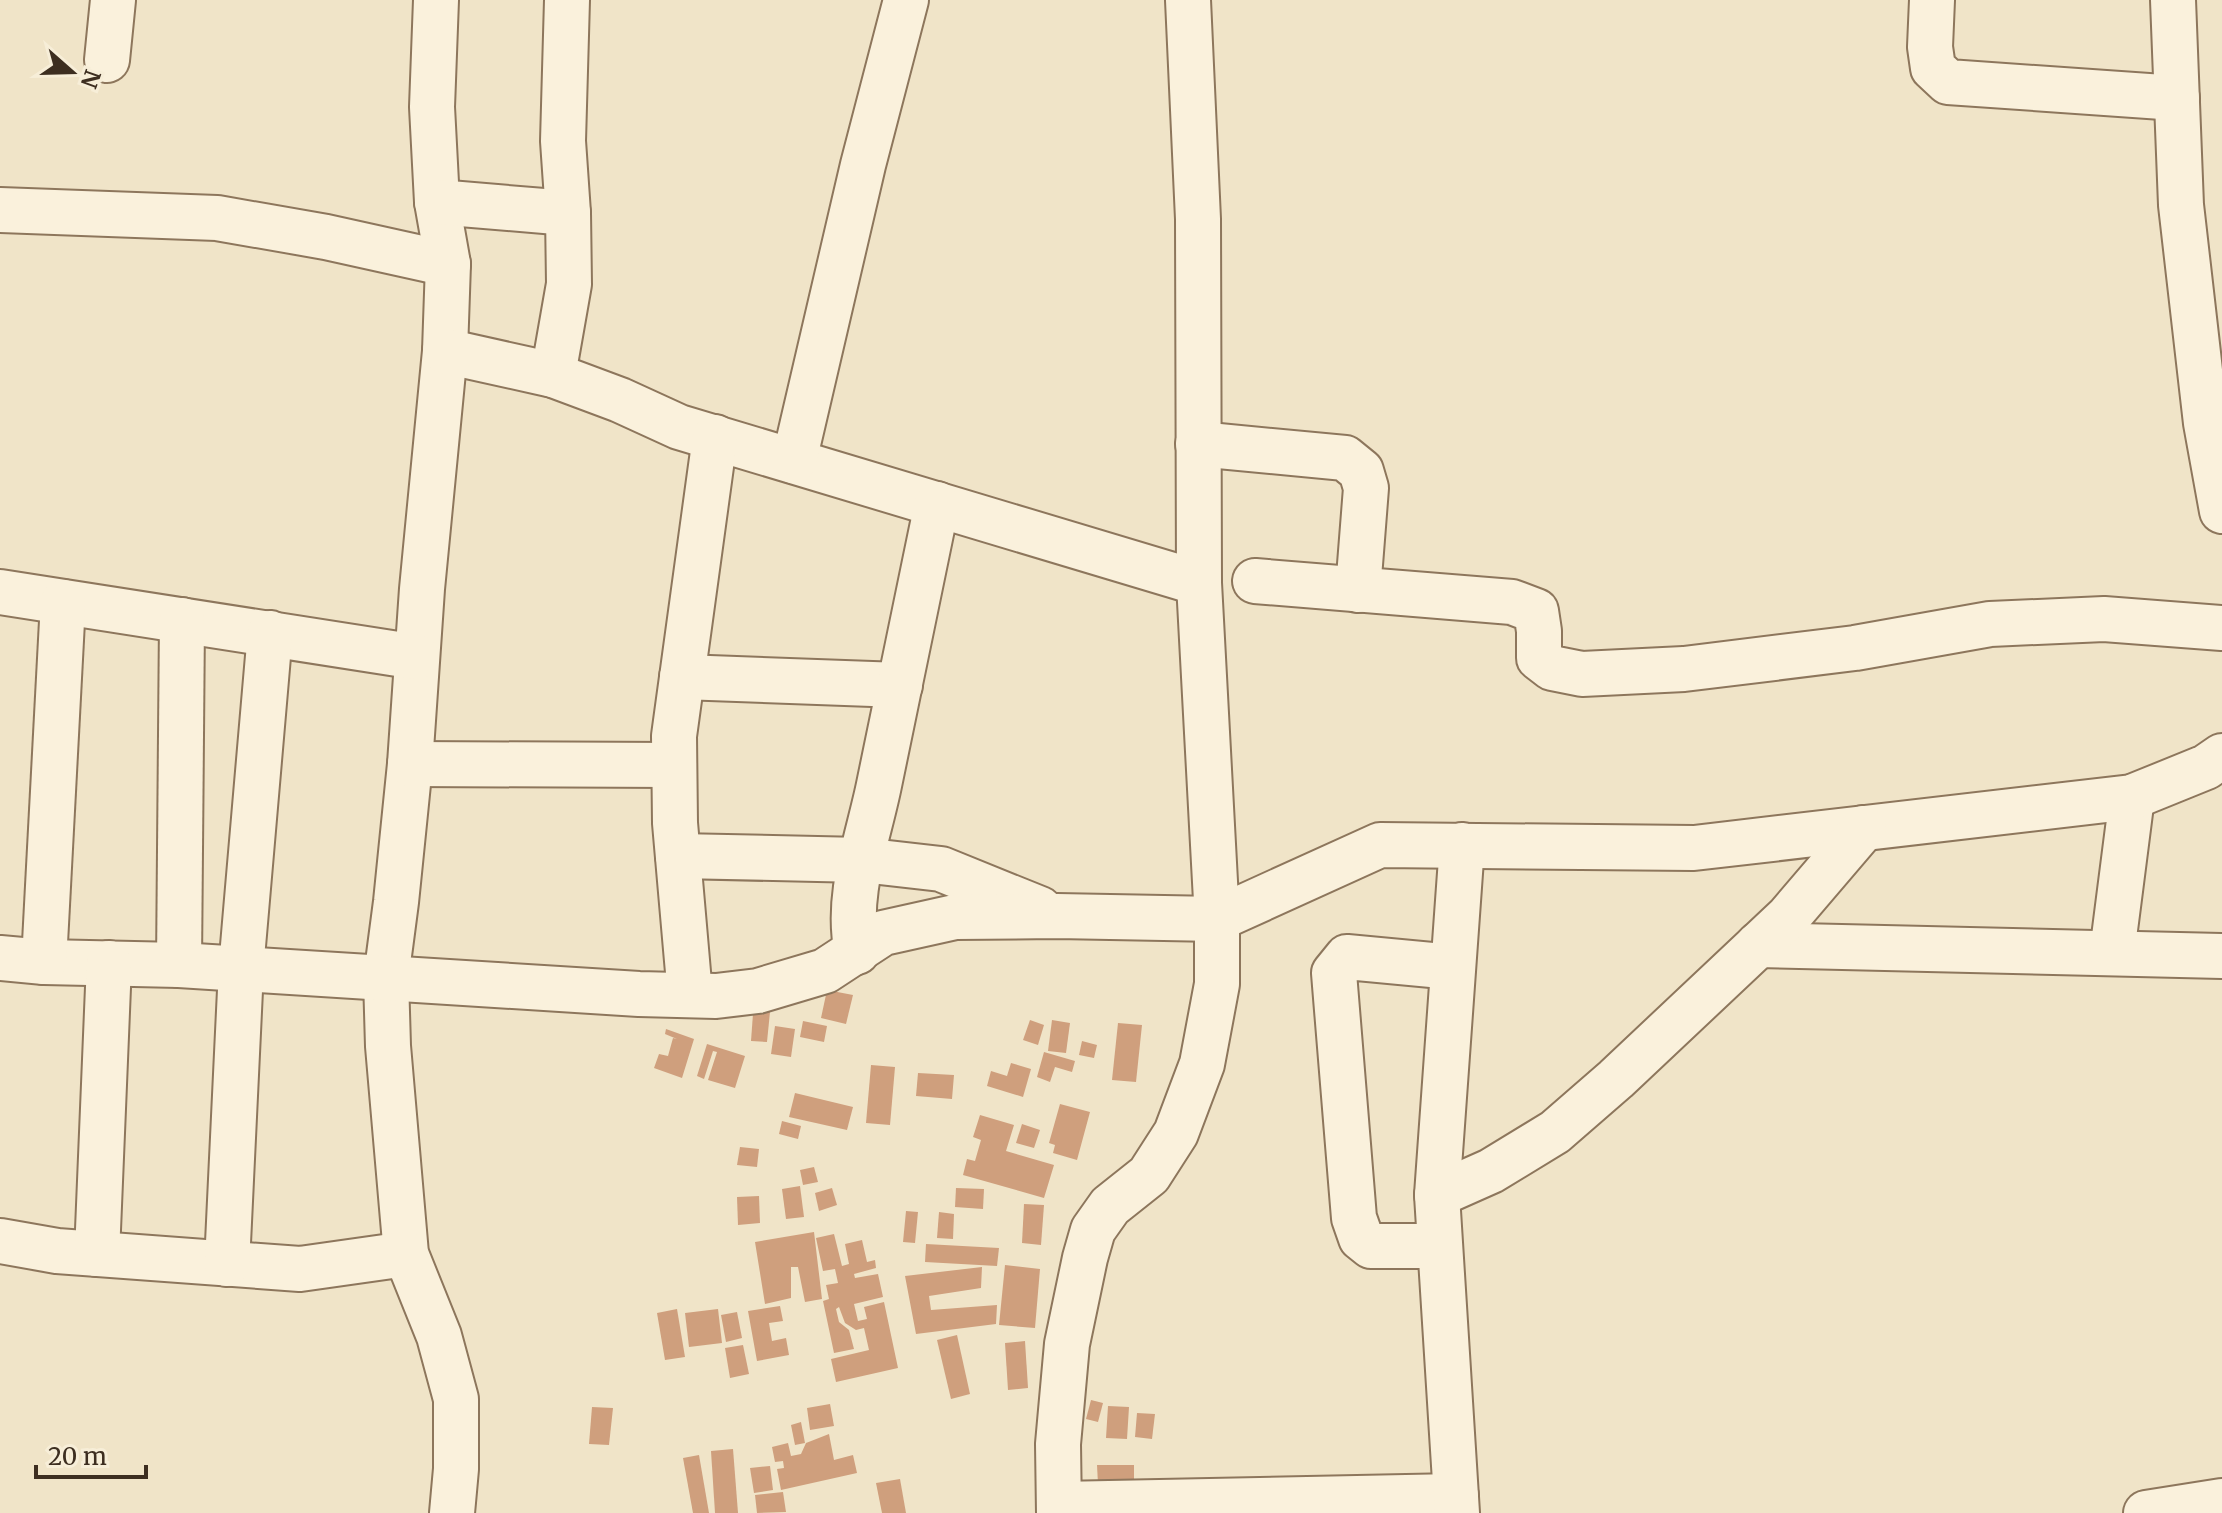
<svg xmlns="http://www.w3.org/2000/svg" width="2222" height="1513" font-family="Merriweather,serif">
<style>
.building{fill:#cf9f7d}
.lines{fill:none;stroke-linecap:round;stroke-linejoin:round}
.minor-casing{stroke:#8d765c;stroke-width:48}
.minor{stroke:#faf1dc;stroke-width:44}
</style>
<rect width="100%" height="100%" fill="#f0e4c8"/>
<g class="building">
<polygon points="827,990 853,995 846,1024 821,1018"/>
<polygon points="754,1000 771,1002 767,1042 751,1041"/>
<polygon points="1030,1020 1044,1025 1038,1045 1023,1040"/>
<polygon points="1052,1020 1070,1023 1066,1053 1048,1051"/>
<polygon points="803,1021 827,1026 824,1042 800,1037"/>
<polygon points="1118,1023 1142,1025 1136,1082 1112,1080"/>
<polygon points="775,1026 795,1029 791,1057 771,1054"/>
<polygon points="666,1029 694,1039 682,1078 654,1068 659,1054 668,1056 673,1038 677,1039 665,1034"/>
<polygon points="1082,1041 1097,1045 1094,1058 1079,1055"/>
<polygon points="707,1044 745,1056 735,1088 708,1080 717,1052 713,1051 704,1079 697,1076"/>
<polygon points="1044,1052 1075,1061 1072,1072 1055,1067 1050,1082 1037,1077"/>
<polygon points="1011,1063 1031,1069 1023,1097 987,1086 991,1071 1007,1076"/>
<polygon points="871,1065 895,1067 890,1125 866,1123"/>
<polygon points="918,1073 954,1075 952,1099 916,1096"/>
<polygon points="795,1093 853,1107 847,1130 789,1117"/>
<polygon points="1060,1104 1090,1112 1077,1160 1053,1153 1055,1145 1049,1143"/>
<polygon points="980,1115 1014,1125 1006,1151 1054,1165 1044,1198 963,1175 967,1159 975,1161 981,1140 973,1137"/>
<polygon points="782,1121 801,1126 798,1139 779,1134"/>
<polygon points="1022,1124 1040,1130 1034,1148 1016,1143"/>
<polygon points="740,1147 759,1149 757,1167 737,1165"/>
<polygon points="814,1167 818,1182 803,1185 800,1170"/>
<polygon points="800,1186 804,1217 786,1219 782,1189"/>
<polygon points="832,1188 837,1205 819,1211 815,1193"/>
<polygon points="956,1188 984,1189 983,1209 955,1207"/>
<polygon points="759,1196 760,1223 738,1225 737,1197"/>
<polygon points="1024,1204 1044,1205 1041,1245 1022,1243"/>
<polygon points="906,1211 918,1212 915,1243 903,1242"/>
<polygon points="939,1212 954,1214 953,1239 937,1238"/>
<polygon points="814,1232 822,1299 805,1302 798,1267 791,1267 791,1298 765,1304 755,1242"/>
<polygon points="834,1234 842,1266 849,1264 845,1244 862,1240 867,1262 875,1260 876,1268 854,1274 855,1278 878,1274 883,1297 854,1304 858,1321 867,1319 864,1307 884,1302 898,1368 836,1382 831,1359 869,1350 864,1328 856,1330 845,1323 839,1307 836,1309 839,1322 849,1330 854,1349 834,1353 823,1301 829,1299 826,1285 838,1283 835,1269 823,1271 816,1238"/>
<polygon points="926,1244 999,1248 997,1266 925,1262"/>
<polygon points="1005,1265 1040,1269 1035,1328 999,1325"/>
<polygon points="982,1267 981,1288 929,1296 931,1310 997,1305 996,1324 916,1334 905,1276"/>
<polygon points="780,1306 783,1321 769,1323 772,1341 786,1338 789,1355 757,1361 748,1311"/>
<polygon points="677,1309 685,1357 665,1360 657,1313"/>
<polygon points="718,1309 722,1343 689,1347 685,1313"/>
<polygon points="737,1312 742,1338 726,1342 721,1315"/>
<polygon points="957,1335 970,1394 951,1399 937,1340"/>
<polygon points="1025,1341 1028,1388 1008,1390 1005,1343"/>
<polygon points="743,1345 749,1374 730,1378 725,1348"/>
<polygon points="1091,1400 1103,1403 1098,1422 1086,1419"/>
<polygon points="830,1404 834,1426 810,1430 807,1408"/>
<polygon points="1108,1406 1129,1407 1127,1439 1106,1438"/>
<polygon points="592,1407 613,1408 609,1445 589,1444"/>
<polygon points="1137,1413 1155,1414 1152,1439 1135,1437"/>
<polygon points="801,1422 805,1443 795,1445 791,1425"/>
<polygon points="829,1434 834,1460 853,1455 857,1473 781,1490 777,1469 784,1468 783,1461 775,1462 772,1447 788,1443 791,1456 801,1454 806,1443"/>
<polygon points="733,1449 738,1513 715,1513 711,1451"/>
<polygon points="699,1455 709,1513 693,1513 683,1458"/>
<polygon points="1097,1465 1134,1465 1134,1484 1098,1484"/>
<polygon points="770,1466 773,1490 754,1493 750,1468"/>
<polygon points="900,1479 906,1513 882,1513 876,1483"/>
<polygon points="783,1492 786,1512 757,1513 755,1495"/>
</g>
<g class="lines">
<g class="minor-casing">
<g id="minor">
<polyline points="436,0 432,107 437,202 448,264 445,351 422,589 410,764 396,902 386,978 388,1046 406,1254 439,1336 456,1399 456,1469 452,1513"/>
<polyline points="1932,0 1930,47 1933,68 1948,82 2177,98"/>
<polyline points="2173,0 2181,205 2206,423 2222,511"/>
<polyline points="107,60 113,0"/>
<polyline points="437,202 568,213"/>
<polyline points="0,210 217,218 326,237 448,264"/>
<polyline points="445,351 553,375 620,400 679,427 1199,583"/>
<polyline points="553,375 569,284 568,213 563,141 567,0"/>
<polyline points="1198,444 1345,458 1361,471 1366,488 1358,590"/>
<polyline points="794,461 863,165 906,0"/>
<polyline points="1255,581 1512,602 1536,611 1539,631 1539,658 1552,668 1582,674 1684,669 1855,648 1990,624 2104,619 2222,628"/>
<polyline points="0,592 417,657"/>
<polyline points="682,677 900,685"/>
<polyline points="410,764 674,765"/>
<polyline points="678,856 862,860 941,869 1040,909"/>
<polyline points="1758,945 2222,956"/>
<path d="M857,952C845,896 868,839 879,785C898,691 918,598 937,504"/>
<polyline points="2112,953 2132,797"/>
<polyline points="0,958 44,962 179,965 639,994 716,996 758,991 825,971 883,933 955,917 1057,916 1217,919 1380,845 1694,848 2132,797 2206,767 2222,756"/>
<polyline points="44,962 63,602"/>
<polyline points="179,965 182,620"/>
<polyline points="690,995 675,823 674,736 715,437"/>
<polyline points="1437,1195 1491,1171 1555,1132 1616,1079 1788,917 1864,828"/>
<polyline points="0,1241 57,1251 300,1269 406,1254"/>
<polyline points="1439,1246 1371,1246 1361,1238 1354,1218 1334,973 1347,957 1453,967"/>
<polyline points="97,1254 109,963"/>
<polyline points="227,1264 241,969 270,633"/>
<polyline points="1059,1504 1456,1496"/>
<polyline points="1059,1513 1058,1444 1067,1344 1085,1258 1093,1230 1110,1206 1149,1175 1176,1133 1202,1064 1217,984 1217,919 1199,583 1198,219 1188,0"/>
<polyline points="1457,1513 1437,1195 1462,845"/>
<polyline points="2146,1513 2222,1501"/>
</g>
</g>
<use href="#minor" class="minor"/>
</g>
<g transform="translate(72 72) rotate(110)" stroke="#f7eed8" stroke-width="6" paint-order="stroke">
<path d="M0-6L14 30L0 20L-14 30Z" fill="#3d2e20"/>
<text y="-12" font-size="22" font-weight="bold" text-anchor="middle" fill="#3d2e20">N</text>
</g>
<path d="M36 1465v12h110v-12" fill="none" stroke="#3d2e20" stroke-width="4"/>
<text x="48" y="1465" font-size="24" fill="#3d2e20" stroke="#f7eed8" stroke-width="6" paint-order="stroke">20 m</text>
</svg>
